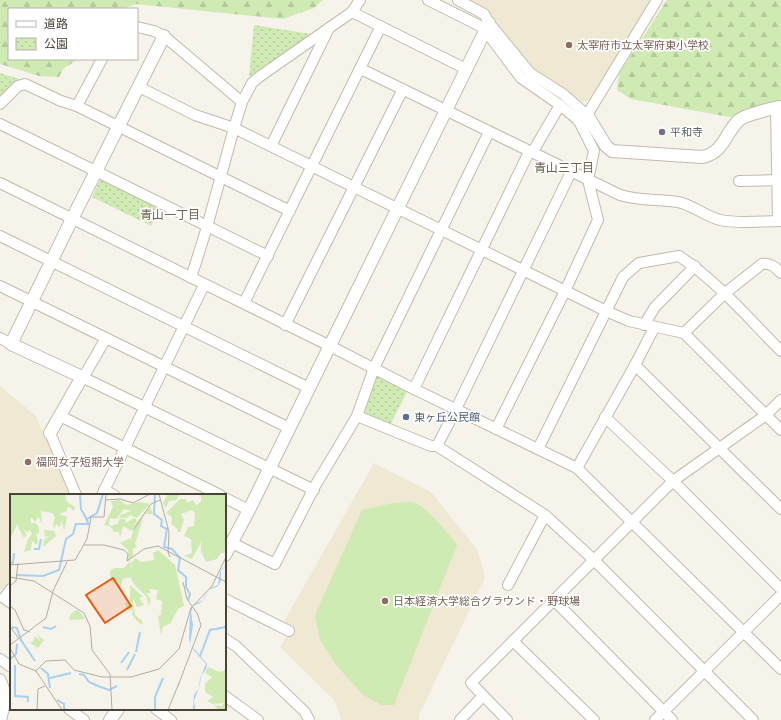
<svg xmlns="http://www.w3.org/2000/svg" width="781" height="720" font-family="'DM Sans','Noto Sans JP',sans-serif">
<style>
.education{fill:#efe9d4}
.grass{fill:#cfeab3}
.forest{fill:url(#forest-firs)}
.park{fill:url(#park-dots)}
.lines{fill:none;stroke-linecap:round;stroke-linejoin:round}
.minor-casing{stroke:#c2bbad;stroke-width:12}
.tertiary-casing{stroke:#c2bbad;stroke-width:14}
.minor{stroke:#fff;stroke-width:10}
.tertiary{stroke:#fff;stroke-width:12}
.education-dot{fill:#8d6e63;stroke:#fff;stroke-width:1.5}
.worship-dot{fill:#6b7280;stroke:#fff;stroke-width:1.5}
.service-dot{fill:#5c6f8a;stroke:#fff;stroke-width:1.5}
.labels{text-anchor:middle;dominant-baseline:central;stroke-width:3.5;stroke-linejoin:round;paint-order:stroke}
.education-label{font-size:11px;fill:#785e54;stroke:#fff;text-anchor:start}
.worship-label{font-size:11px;fill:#5b616d;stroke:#fff;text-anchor:start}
.service-label{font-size:11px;fill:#4e5e75;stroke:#fff;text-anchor:start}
.neighbourhood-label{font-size:12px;fill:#6d634f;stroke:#fff}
.inset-river{fill:none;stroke:#a7d0f3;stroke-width:2}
.inset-road{fill:none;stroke:#b1ada3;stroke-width:1}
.view{fill:#e8590c;fill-opacity:0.15;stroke:#e8590c;stroke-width:2}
.inset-edge{fill:none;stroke:#4a4438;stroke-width:2}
</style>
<defs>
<pattern id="forest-firs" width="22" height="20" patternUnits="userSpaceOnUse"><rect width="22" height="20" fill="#cfeab3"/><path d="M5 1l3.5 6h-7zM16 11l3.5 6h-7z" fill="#b3ca9b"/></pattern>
<pattern id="park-dots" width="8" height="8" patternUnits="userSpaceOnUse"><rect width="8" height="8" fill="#cfeab3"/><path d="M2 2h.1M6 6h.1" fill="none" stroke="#b3ca9b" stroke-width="1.8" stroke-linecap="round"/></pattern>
</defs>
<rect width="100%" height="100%" fill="#f6f3eb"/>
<g class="education">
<polygon points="468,0 653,0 589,100 583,102 535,71 493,19 479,5"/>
<polygon points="0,386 36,416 71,495 11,495 11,584 0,590"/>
<polygon points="374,463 431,492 478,551 485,578 419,715 419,720 339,720 341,718 334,700 280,647 292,628 283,623"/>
</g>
<path class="grass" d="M393,503C399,503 409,501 415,503C427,507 449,534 457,545L394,705H382L363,695L336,665L320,640L315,615L362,510Z"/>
<g class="forest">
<polygon points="0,0 323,0 314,8 283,19 136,4 122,9 9,9 9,59 78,59 63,69 59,77 39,76 0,64"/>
<polygon points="667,0 781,0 781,103 735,118 631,99 617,90 619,74"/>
</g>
<g class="park">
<polygon points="254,25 311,34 312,36 254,76 249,76"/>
<polygon points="0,73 19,79 0,100"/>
<polygon points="104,178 161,207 151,226 92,197 100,180"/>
<polygon points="379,373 408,390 390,425 361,414 374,375"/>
</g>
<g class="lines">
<g class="minor-casing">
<g id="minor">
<polyline points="428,0 486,29"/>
<polyline points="458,0 484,14 489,23 530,73 563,94 587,115 657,0"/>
<polyline points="352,12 466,69"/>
<polyline points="137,27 154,31 164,36 242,102"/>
<polyline points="485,30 521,78 560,105 577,119 580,123 594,151 588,180 598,220 565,291 496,429"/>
<path d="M361,69L620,195C639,201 658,199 678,202C693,205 705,216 720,220C738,224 762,221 781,221"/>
<polyline points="139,87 195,115 234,128 606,311 629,321 684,333 781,430"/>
<polyline points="0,104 18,86 25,84 61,101 77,106 290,211"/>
<polyline points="77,106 102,59"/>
<polyline points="776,108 778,221"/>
<polyline points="0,124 268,256"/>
<polyline points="271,146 329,28"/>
<polyline points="532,153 560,105"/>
<polyline points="739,181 781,180"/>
<polyline points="0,183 330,346 414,389 577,468 781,669"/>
<polyline points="0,236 309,388"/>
<polyline points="191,278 207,227 234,128 242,102 252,83 259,77 352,12 360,0"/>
<polyline points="0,286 289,428"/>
<polyline points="244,303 380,28"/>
<polyline points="285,325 403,89"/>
<polyline points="644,325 655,307 695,266"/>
<path d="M684,333L724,294L762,264C771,263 775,267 781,273"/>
<polyline points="0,338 11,344"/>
<polyline points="635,365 781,509"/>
<polyline points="82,377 144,407 314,490"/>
<polyline points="83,378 106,338"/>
<polyline points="414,389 529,152"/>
<polyline points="60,416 220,495"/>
<polyline points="357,416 431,446 437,446 545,515 594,560 753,720"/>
<polyline points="605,417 673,481 781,589"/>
<polyline points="50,433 76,495"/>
<polyline points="437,446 456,409 571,172"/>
<path d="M538,449L623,277L639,263L679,256C717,281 749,319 781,351"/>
<polyline points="577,468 635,365 654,328"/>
<polyline points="104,490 114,495"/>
<polyline points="102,495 204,285"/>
<polyline points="225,498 249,510"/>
<polyline points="232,543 275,564 315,486 357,416 374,368 489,132"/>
<polyline points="508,585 545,515"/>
<polyline points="11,589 4,598 11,603"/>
<polyline points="225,599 289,631"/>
<polyline points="554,600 672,720"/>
<polyline points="225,639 236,646 305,712 309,720"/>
<polyline points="513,641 594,720"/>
<polyline points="0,659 11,667"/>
<path d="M0,679C8,693 5,705 1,720"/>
<polyline points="225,696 258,720"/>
<polyline points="69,709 84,720"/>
<polyline points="156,709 171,720"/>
<polyline points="460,720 483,696"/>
<polyline points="507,720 471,683 673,481 766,415 781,400"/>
<polyline points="655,720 781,595"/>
</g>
</g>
<g class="tertiary-casing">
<g id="tertiary">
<path d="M587,115L606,146L612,151L702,157C724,153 725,133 739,120C745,115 773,108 781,107"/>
<polyline points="50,433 82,377 11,344 72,219 164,36"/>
<polyline points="225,555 249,510 489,23"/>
<polyline points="110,720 118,709"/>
</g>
</g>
<use href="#minor" class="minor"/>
<use href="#tertiary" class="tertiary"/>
</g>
<g class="education-dot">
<circle cx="569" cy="45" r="4"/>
<circle cx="28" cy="462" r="4"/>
<circle cx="385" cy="601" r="4"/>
</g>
<circle class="worship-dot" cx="662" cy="132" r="4"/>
<circle class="service-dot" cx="406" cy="417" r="4"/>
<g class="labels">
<g class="education-label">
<text x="577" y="45">太宰府市立太宰府東小学校</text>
<text x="36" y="462">福岡女子短期大学</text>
<text x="393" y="601">日本経済大学総合グラウンド・野球場</text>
</g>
<g class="worship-label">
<text x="670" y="132">平和寺</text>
</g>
<g class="service-label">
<text x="414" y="417">東ヶ丘公民館</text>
</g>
<g class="neighbourhood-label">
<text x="564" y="168">青山三丁目</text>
<text x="170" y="215">青山一丁目</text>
</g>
</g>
<g transform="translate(10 494)">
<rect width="216" height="216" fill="#f6f3eb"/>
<path d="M148,56L165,71L174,112L168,115L160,130L154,129L151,119L152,107L146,105L148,96L139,95L124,72H120L125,64L131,68L144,66L143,59Z" fill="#cfeab3"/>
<path d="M0,0H55L57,8L65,13L64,17L58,12L57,17L49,20L57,23L54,37L52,26L50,33L46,30L45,34L43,31L45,23L42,19L31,17L32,29L28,23L25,28L21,23V29H26L29,34V40L26,39L28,47L27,51L22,47L21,56L14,58L18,45L22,40L20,36L18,38L14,36L17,42L13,43L7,30L0,46ZM158,0H170L166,6L159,7L156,14L153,9ZM185,0H216V58L210,60L207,65L196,68L191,57V48L182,65L174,62L182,59L181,45L174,42L178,33L184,32L185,19L182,16L171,20L174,26L170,38H167L168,36L161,29L162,23L156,19L170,5H176L177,9L183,6L186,11L191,8V2ZM109,6L117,11L130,8L140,10L127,24L120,21L117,24H109L110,21L121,17L114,15L106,25L100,24L99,31H100L101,32L107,30L110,25H115L116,29L124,24L127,26L121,37L113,32L110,44L109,38H104L100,32L94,31L103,13L101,7ZM140,13L143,20H134L125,50L127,52L123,55V63L118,67V56L110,49L121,44L125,31ZM34,36L44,37L46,42L33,53L34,46L41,41L35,43ZM121,66L120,73L124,72L137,82L135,87L141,99H136L141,105L139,112L136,102L125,91L120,83L113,85L110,95L106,89L101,88L100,77L104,74H114ZM120,91L133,103L129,104L134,111L127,113L123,104V110L120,108ZM120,108L124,113L125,121L133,128L131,131L122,121L123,115L119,117L114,109ZM153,120L158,130L153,133L151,141L148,122ZM198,173L210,178L216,176V216H207L205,211L212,212L214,209L203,210L197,207L203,203L195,198V190L202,183L195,179Z" fill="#cfeab3"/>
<path d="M27,140L34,146L28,154L19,148H23L25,142L31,148Z" fill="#cfeab3"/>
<path d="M66,116L70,118L75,125L59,126L61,120Z" fill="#cfeab3"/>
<path d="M216,73L211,76V86L210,89L208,92L206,93L198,96L194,105L190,109L183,112L181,118L183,131L180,151L182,154L185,156L183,153L182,152L197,170L196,175L191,182L190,190L184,207L185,214L183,216L184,201L189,194L190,184L196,170L181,153L180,149L179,144L180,116L183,111L193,106L196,99L200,94L208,91L210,78L211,75Z" fill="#a7d0f3"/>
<path class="inset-river" d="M70,0L71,15L77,26M145,0L144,20L152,26L151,32L157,35L154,53L162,55L170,64L168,76L176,83V93L180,100L178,106M24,55H29L31,45M0,69H3L4,59M6,81L33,82L49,76L56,45L63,40L66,30H78L77,25L87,19L93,0M2,133L7,134L11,146L25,167M33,133L41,135L46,132M126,158L130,138M190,162L200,136L216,133M0,165L6,160L7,150M111,169L119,158M5,171V202L18,203V208M31,174L38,180L40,194M117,176L125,160M69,180L74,181L79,188L88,192M40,184L61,179M88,192L99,196L107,192M47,206L54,210V215L57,216M145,216V203L153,184"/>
<path class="inset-road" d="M149,0L159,38L158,58L160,63M95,6L110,5L123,9L140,0M123,36L141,10L150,6M74,51H94L114,56L118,60L117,67L134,55L148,52L216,88M0,71L65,66L77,45L81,23H94L96,0M0,83L24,87L74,119L80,132L82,156L100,180L102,216M0,92L6,87L8,69M0,112L5,116L14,136L20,138M0,132L9,145M0,151L36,124L43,97L57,68M0,154L9,170L26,177L52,216M26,177L36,167L55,166L64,176L92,183H121L149,175L169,155L181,114L202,92L216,63M168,192L191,131L187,119L177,105L173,88M27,216L28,195L35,192M158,216L169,189"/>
<path class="view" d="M103,84L121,112L95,129L76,101Z"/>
<rect width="216" height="216" class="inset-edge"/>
</g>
<rect x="8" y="8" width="130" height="52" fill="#ffffff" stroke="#b7b4af"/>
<rect x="16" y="21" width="20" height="6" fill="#ffffff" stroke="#b7b4af"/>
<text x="44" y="28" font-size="12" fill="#4a4438">道路</text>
<rect x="16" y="38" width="20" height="12" fill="url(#park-dots)" stroke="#b7b4af"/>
<text x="44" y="48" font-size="12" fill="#4a4438">公園</text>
</svg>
